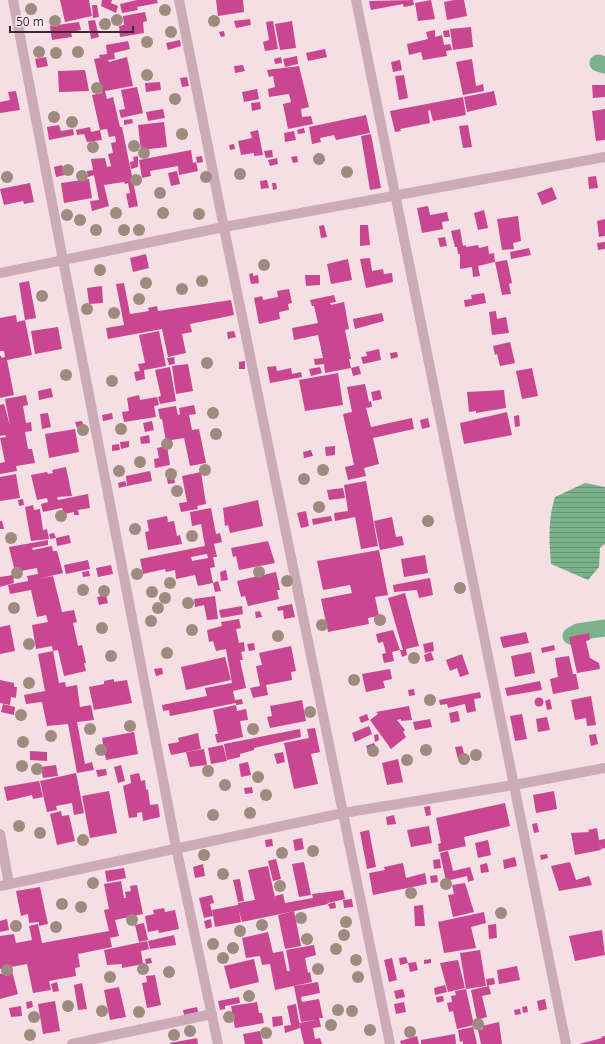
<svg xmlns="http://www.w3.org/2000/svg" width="605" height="1044" font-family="'Open Sans',sans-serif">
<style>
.water{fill:url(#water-rules)}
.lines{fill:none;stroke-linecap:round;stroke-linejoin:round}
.canal{stroke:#7cb289;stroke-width:17}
.building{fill:#c94791;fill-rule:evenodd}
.street{stroke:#ccaab6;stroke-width:10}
.tree{fill:#9f8a7f}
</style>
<defs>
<pattern id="water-rules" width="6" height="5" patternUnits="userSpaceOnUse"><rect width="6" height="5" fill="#7cb289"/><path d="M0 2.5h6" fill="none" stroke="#679171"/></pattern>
</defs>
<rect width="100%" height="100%" fill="#f4dfe4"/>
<path class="water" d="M585,483L605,487V544L600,548L599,567L588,580L551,564C549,541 548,519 555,497Z"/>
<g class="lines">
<g class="canal">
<polyline points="598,63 605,65"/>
<polyline points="571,636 578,632 605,628"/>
</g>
</g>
<g class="building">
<polygon points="60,0 89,0 92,16 65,22"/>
<polygon points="102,0 112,0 111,3 118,6 116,13 101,6"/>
<polygon points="137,0 157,0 158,3 137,7 138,10 122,13 120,4"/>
<polygon points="216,0 243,0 244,12 218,16"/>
<polygon points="413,0 414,5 404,7 403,4 371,10 369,1"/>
<polygon points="431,0 435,19 418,21 415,3"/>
<polygon points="454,0 464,0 467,16 447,20 444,2"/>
<polygon points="92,5 97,5 99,17 93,18"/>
<polygon points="145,12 147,21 143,22 144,33 120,37 119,26 124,25 123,16"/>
<polygon points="250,19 251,25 236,28 234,21"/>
<polygon points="95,20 99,37 91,39 88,21"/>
<polygon points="273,21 278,49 265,51 263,42 269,40 266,22"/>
<polygon points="292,21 296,48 280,50 275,24"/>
<polygon points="79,22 81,30 71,32 72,37 52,40 50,26"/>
<polygon points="471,27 473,47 453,50 450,29"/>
<polygon points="435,30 435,37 442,35 444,45 450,44 452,50 446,51 447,56 423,60 421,52 409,55 407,44 428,39 426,32"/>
<polygon points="449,30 450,37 444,37 443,31"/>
<polygon points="224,31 225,36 221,37 219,32"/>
<polygon points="180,40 181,46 168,50 166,43"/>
<polygon points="128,41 130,49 114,53 115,59 108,60 109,62 127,57 133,86 105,91 107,99 113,97 120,127 122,127 138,206 129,208 126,194 130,193 128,183 125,184 124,182 104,185 109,206 92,211 90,201 99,200 94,175 88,177 87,171 93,170 91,159 105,158 107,167 111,166 108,154 113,153 111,143 116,142 115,136 109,137 107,129 100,130 92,95 102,93 94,59 100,58 99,55 107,54 106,45"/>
<polygon points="325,49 327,57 308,61 306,53"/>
<polygon points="297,56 298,64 285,67 283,59"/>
<polygon points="46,57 48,66 37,68 35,59"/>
<polygon points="281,57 282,63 275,64 274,59"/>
<polygon points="472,59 476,86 483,84 484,91 463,95 456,62"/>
<polygon points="400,60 402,70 393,72 391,62"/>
<polygon points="243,65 245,71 235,73 234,66"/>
<polygon points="299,66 309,107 301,109 302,117 311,116 313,124 288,129 283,104 291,102 289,94 269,97 268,89 275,87 273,76 269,77 267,70"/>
<polygon points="85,70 89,91 59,92 58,71"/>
<polygon points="404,75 408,98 399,100 395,76"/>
<polygon points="187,77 189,86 182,87 180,78"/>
<polygon points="160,82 161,90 146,92 145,83"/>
<polygon points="592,85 605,85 605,97 593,98"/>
<polygon points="137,87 143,113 121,118 119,110 125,109 121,90"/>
<polygon points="257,89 259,99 244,102 242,92"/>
<polygon points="16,91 20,110 0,113 0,102 10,100 8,92"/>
<polygon points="494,91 497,105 467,112 464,97"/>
<polygon points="463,97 466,115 433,121 430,110 428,111 430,123 400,129 401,131 395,132 390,111"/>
<polygon points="260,102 261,109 252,111 251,103"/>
<polygon points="163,109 165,118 148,121 146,112"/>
<polygon points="605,109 605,140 596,141 592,111"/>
<polygon points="366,115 370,133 336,140 334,135 320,138 321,142 312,144 309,127"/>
<polygon points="132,119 133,123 124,125 124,120"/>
<polygon points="164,122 167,147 141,150 138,125"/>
<polygon points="59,125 61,131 73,129 74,135 49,140 47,127"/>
<polygon points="468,125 472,147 463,148 459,126"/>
<polygon points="90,127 91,132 100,130 102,140 87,142 84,134 77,135 76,130"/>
<polygon points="304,128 305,133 298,134 297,130"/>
<polygon points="258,130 263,155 254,156 254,153 241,155 238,141 252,138 250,132"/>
<polygon points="294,131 296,140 285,142 284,133"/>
<polygon points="371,134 381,188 370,190 361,136"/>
<polygon points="234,144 235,149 230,150 229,145"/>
<polygon points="191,150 193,163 196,162 198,171 179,175 178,166 150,171 151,176 142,178 139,160"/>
<polygon points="272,150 273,157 266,158 264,151"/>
<polygon points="138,156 138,167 131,169 130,162 134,161 133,157"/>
<polygon points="202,156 203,162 197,163 196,157"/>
<polygon points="297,156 298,162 293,163 291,157"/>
<polygon points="277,158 278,164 270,166 268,160"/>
<polygon points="62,165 65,175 56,177 54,167"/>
<polygon points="177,171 180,184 171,186 168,173"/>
<polygon points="596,176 598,188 589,189 588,177"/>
<polygon points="89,179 92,198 64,203 61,183"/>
<polygon points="267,180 269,188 261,189 260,181"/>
<polygon points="30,183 34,202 24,204 23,201 4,205 0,189"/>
<polygon points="272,183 276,183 277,189 273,190"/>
<polygon points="552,187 557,199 542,205 537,193"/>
<polygon points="428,206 430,215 447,212 449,221 442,222 443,229 422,233 417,208"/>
<polygon points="484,210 488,228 478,230 474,213"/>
<polygon points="518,216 521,241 513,243 514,249 502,250 497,219"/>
<polygon points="605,219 605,236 599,237 597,221"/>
<polygon points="324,225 327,237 321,238 319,226"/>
<polygon points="360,225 368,225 370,245 360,246"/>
<polygon points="460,229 463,246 466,245 466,247 478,245 479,248 488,246 489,254 494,253 495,262 478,266 480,276 473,277 472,267 460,269 460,254 458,254 457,247 455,247 451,231"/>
<polygon points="445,237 447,246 440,247 438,238"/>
<polygon points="605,242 605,249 598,250 597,243"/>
<polygon points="529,248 531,255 511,259 510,252"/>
<polygon points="146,254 149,268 133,272 130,258"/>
<polygon points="370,258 372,271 383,269 384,274 392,273 393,282 366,288 360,259"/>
<polygon points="348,259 352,280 331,284 327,264"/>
<polygon points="507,260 512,283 509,284 511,294 502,295 495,262"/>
<polygon points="253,273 253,276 258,275 259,283 251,284 249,274"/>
<polygon points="305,275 320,275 320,285 306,286"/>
<polygon points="29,281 36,318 25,320 19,283"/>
<polygon points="124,283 130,314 149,311 148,308 157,306 158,311 231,300 234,315 190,324 192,332 182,334 186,353 168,357 162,329 108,339 106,328 124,325 116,284"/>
<polygon points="102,286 103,303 89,304 87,288"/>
<polygon points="289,289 292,303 288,304 289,310 279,312 280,319 259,324 254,298 262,296 263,300 278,297 277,291"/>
<polygon points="484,293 486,303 465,307 464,300 472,299 471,295"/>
<polygon points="334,295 336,302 330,303 331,305 344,302 349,329 345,330 351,359 349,359 351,368 325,373 324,364 315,365 314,359 323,358 318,335 294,340 292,328 318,323 314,306 312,306 310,300"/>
<polygon points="496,311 497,319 506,317 509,333 492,335 489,312"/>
<polygon points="382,313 384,321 355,329 353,319"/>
<polygon points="16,315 17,322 25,320 32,355 7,360 14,395 0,398 0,355 2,358 5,357 4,351 0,351 0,318"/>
<polygon points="58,327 62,349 35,354 31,331"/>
<polygon points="159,331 166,366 144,370 145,379 136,381 134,372 140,371 138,364 145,363 139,335"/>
<polygon points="234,331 236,337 228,339 227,332"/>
<polygon points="510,342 515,363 500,366 497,354 495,355 493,346"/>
<polygon points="379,349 381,360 363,364 361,357 367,356 366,352"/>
<polygon points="397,352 398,357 391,359 390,353"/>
<polygon points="176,357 174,358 175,364 169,365 167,358"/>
<polygon points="245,361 245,369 239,369 239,362"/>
<polygon points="188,364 193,391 176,394 172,366"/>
<polygon points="276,366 277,371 291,368 292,374 301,372 302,377 270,383 267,367"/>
<polygon points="359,366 361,374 353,376 351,368"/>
<polygon points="170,367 176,401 160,404 158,397 161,396 155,370"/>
<polygon points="320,367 322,373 311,376 309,369"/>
<polygon points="532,368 538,396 522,399 516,371"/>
<polygon points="338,373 343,405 305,411 299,380"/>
<polygon points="365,384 369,402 371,401 372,407 366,408 371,427 412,418 414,429 373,438 379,464 364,468 366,476 348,480 345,467 354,465 343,414 352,412 347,387"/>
<polygon points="51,388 53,397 39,400 38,391"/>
<polygon points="380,390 382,399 373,401 371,392"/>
<polygon points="504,390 506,408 476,413 476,411 469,412 467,392"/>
<polygon points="26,395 28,405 23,406 26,423 31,422 32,431 25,432 28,449 32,449 35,463 16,466 17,471 0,474 0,463 5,462 0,438 6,437 5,435 0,436 0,405 4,404 10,426 5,399"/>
<polygon points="139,395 140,400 157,397 159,405 154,406 156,417 124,422 122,412 129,411 127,398"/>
<polygon points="194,405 196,414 189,415 192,430 199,429 206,463 190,466 184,438 166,441 162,419 160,419 158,409 176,406 178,415 180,414 179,408"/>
<polygon points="507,412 512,435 464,444 460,423"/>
<polygon points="48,413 51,427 42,429 40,414"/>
<polygon points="112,413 113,419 103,421 102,415"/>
<polygon points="519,415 520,426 515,427 514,416"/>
<polygon points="428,418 430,427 422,429 420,420"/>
<polygon points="82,421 84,427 77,428 75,422"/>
<polygon points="152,421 154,430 145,432 143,423"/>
<polygon points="75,429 79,452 49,458 45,434"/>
<polygon points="149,435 150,443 141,444 140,437"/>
<polygon points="129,441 129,447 121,449 120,442"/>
<polygon points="119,444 120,450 112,451 112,445"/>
<polygon points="167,446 170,465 155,468 154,459 159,458 157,448"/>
<polygon points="335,446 335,455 326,456 325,447"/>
<polygon points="311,450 313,456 304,458 303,452"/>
<polygon points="66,467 72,496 57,497 58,500 88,494 90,508 78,510 79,515 74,515 74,512 64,514 62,508 43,512 41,504 48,502 47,498 37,500 31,475 47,472 48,474 53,473 52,470"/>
<polygon points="150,471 152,481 127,486 126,476"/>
<polygon points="201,472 206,504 197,506 198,509 181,512 179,503 187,502 182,476"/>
<polygon points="16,474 20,498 0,501 0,477"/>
<polygon points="174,478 175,483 168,484 167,479"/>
<polygon points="125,481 127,486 119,488 118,483"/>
<polygon points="366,481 378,546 361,549 355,517 335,521 334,513 348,511 344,485"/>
<polygon points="343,488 345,498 329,500 327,490"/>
<polygon points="23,499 24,505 19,506 18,500"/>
<polygon points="258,500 263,526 230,533 228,525 225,526 223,508"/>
<polygon points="33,505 34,510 40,509 43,530 47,529 49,539 31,541 25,507"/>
<path d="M211,508L216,534L220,533L222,542L214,544L217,557H213L215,567L210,568L213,583L218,581L221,591L215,592L213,583L198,586L195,575L176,579L175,570L166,572L165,569L143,574L140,559L205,546L201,524L192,526L190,512ZM207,554L208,558L192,561L191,557Z"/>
<polygon points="306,511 309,526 301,528 297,513"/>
<polygon points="167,516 168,522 174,521 177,536 180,535 182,544 148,550 145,532 149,531 147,520"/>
<polygon points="331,516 332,521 313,525 312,519"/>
<polygon points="392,517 396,537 402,536 404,545 380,550 374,521"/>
<polygon points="0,521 2,521 4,529 0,529"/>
<polygon points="54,533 56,538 50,539 49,534"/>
<polygon points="69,535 71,543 57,546 56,538"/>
<polygon points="48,540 48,545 32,548 33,550 52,546 53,551 57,551 63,573 38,579 53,576 62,612 74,610 77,622 73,623 78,646 82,645 86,663 84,663 86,671 64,676 58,650 53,651 52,646 36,649 32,625 48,622 46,615 37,617 31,590 10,594 8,585 28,581 27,576 38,574 37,568 15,572 9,547"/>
<polygon points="268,541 275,563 239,570 236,556 233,557 231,548"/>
<polygon points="379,550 388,595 375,597 379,616 368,618 369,624 328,632 321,599 352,593 350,585 323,590 317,561"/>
<polygon points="425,555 428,573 404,577 401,559"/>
<polygon points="88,560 90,569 66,574 64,565"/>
<polygon points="111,565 113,574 98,577 96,568"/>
<polygon points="226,570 228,580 221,581 220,572"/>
<polygon points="89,571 90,576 83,577 82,572"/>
<polygon points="276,572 280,590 277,590 279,599 248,606 245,596 241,597 237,581"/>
<polygon points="13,575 14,583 0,587 0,577"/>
<polygon points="430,578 433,595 419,598 417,590 394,592 393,585"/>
<polygon points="405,593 419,646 406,649 407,655 402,657 400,650 403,650 388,598"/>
<polygon points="106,595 108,603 99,605 97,597"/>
<polygon points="215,596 218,619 207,620 204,605 195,607 194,599"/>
<polygon points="292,604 295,617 284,619 283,610 278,611 277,607"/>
<polygon points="242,606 243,614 221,618 219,610"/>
<polygon points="260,611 262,617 256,618 255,612"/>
<polygon points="239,619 241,628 236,629 239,643 244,642 245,651 241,652 243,660 240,660 246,688 233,691 235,700 242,699 243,704 236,705 236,703 170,716 169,710 163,711 162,705 207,696 205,688 232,683 226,649 216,651 213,641 209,642 207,630 222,626 221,622"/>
<polygon points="10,625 15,651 0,654 0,627"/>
<polygon points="393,630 400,650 392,652 394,661 384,663 382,654 386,653 383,642 378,643 376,634"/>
<polygon points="526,632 529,643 503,648 500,637"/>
<polygon points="589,633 590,640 586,641 590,658 599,663 600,669 577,673 569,637"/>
<polygon points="433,642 434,651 425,653 423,644"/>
<polygon points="254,643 255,650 249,651 247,644"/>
<polygon points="554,645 555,650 542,653 541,648"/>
<polygon points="291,646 296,671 291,672 292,680 266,685 268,695 253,698 250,688 260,686 256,666 262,665 259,653"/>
<polygon points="53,651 59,683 65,682 66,687 77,685 80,707 91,705 94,720 77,722 85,764 92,762 94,770 77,773 68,724 47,726 42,702 26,704 24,695 45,691 38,654"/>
<polygon points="431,652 434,660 426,662 424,655"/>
<polygon points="531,652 535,673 515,677 511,656"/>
<polygon points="462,654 469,674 460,677 457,668 450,671 446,660"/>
<polygon points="569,656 573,674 576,674 579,689 553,694 550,679 558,677 555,658"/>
<polygon points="225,657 231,680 186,690 181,667"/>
<polygon points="162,668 163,674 156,676 154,669"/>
<polygon points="390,669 392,679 383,681 385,688 366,692 362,674"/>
<polygon points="114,679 114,682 127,680 132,703 94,710 89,687 104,684 104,681"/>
<polygon points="0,680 14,683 14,687 17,687 16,698 11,697 10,705 0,703"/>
<polygon points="540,681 542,690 507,696 505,688"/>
<polygon points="414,689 415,695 409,696 408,690"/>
<polygon points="480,692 481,698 474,699 476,711 467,713 465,704 448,708 447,704 440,705 439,700"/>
<polygon points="591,696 596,725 587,726 586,718 575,720 571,700"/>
<circle cx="539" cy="702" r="4.5"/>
<polygon points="550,699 552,709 547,710 545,701"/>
<polygon points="302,700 306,721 270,728 267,717 272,716 270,706"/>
<polygon points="3,704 15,707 14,715 1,712"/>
<polygon points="236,705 237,711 246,709 248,720 240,721 243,737 217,743 215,734 218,734 213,710"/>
<polygon points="409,706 412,720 401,721 401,719 397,720 405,730 403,732 406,737 391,749 370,720 378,714 376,712"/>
<polygon points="458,711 460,721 451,723 449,713"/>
<polygon points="367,714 369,720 361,723 359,717"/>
<polygon points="522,714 527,739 515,741 510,716"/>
<polygon points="547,717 550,730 538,732 536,719"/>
<polygon points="430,719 432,727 415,730 413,722"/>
<polygon points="369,726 372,734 355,742 352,733"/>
<polygon points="315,728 320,752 311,754 318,784 294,789 284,743 309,738 307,729"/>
<polygon points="300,729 301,737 254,748 254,750 240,754 240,757 227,760 224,744"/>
<polygon points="134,732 138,754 106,760 102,738"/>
<polygon points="198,733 201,749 171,755 168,744 179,742 178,738"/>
<polygon points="378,734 379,740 375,742 374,735"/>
<polygon points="596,734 598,744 591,746 589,735"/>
<polygon points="374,743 377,749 369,753 366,746"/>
<polygon points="223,745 227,761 211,764 208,748"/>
<polygon points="462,746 465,757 458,759 455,747"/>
<polygon points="204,749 207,765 190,767 186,752"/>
<polygon points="30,751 47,752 47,761 30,760"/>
<polygon points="283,752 285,762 277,764 274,754"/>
<polygon points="398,759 403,782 387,785 382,763"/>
<polygon points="248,762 251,775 241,777 239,764"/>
<polygon points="56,765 58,776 43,778 41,767"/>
<polygon points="121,765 125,781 118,783 114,767"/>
<polygon points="106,769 107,775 98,777 96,770"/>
<polygon points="76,773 84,813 74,815 72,803 56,806 57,810 47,812 40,781"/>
<polygon points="139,773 141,781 145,780 146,790 148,789 150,805 158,804 160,817 143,821 142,812 137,813 137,817 129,818 123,786 131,783 130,775"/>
<polygon points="39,781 43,797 33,799 32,795 7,801 4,787"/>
<polygon points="252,787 253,793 245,794 244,788"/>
<polygon points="109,791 117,833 90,838 82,796"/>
<polygon points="554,791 557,809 536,813 533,795"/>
<polygon points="505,803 510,826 464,837 466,846 439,852 438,844 441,843 436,818"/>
<polygon points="430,806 431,815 426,816 424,807"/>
<polygon points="61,811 62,816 69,815 75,841 57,845 50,814"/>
<polygon points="394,815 396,824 387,825 386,817"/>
<polygon points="537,823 539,832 534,833 532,824"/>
<polygon points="429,826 432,843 411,847 407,830"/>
<polygon points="597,828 599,840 605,839 605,848 601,849 599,842 601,850 575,855 571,833 589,832 588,830"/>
<polygon points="369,830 376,867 367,869 360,832"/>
<polygon points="302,838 304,849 295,851 293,840"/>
<polygon points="272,839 273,846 266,847 265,840"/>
<polygon points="488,840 491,855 478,858 475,843"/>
<polygon points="448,851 453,871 470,867 474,880 468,882 467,876 446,881 440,853"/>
<polygon points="547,854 548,858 541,860 540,855"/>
<polygon points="515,857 517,866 504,869 503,860"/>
<polygon points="276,859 281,879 273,881 268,861"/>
<polygon points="440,859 441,868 434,869 433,860"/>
<polygon points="304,862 311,895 299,897 292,864"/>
<polygon points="570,862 576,880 589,876 592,885 559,891 551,866"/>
<polygon points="403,863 406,878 425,873 427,884 373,895 369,873 385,870 384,867"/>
<polygon points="487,863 489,872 481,873 480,865"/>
<polygon points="203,864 205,876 195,878 193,867"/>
<polygon points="268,866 276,902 275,896 283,894 285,903 313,898 312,894 343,890 345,899 328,903 327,897 328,904 242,922 239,911 241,922 215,927 212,910 238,905 238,903 255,900 248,870"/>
<polygon points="124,868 126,878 107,882 105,871"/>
<polygon points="437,875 438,882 431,883 430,876"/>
<polygon points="240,879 244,901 238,902 233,880"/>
<polygon points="121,881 124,898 126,898 125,892 131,891 130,886 137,885 143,914 115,920 119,936 110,938 112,947 78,954 80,967 75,968 76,976 49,981 51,990 33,993 27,964 0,969 0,936 14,934 16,943 32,940 29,926 38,924 42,943 109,931 104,910 109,909 104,884"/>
<polygon points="465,883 474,912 453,917 448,895 454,894 452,885"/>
<polygon points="40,887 48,924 39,926 39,922 29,923 28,914 21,916 16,891"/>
<polygon points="212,895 214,903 210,904 213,916 204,918 199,898"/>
<polygon points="352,899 353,907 344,908 343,900"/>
<polygon points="335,902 336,908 330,909 328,904"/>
<polygon points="423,905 425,926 415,926 414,906"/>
<polygon points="164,908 165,912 175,910 179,929 159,933 158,930 148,932 145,916 154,914 153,910"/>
<polygon points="294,911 301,946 285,949 278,915"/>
<polygon points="484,912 486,923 471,927 476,948 444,953 438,922"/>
<polygon points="7,919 9,930 0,932 0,921"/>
<polygon points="211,919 212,927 206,929 204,921"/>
<polygon points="144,923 148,940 139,942 135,925"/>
<polygon points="496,924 497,938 489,939 488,925"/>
<polygon points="602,930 605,955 575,961 569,936"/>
<polygon points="268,932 273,953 283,951 287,971 290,971 286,950 314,945 316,955 305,958 308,973 310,972 312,982 275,990 270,964 262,965 260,956 246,958 242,938"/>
<polygon points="174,935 176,945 150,949 148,941"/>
<polygon points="147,941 149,949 141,951 143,964 122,968 122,964 107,965 104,950"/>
<polygon points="480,950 486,986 466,989 460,953"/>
<polygon points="406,957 408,963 400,965 399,958"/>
<polygon points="151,958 152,963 146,964 145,959"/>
<polygon points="392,958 397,980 389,982 386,968 390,967 386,968 384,960"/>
<polygon points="254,959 259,982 230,989 224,966"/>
<polygon points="431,959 431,963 424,964 424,960"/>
<polygon points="458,960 465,988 448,992 440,963"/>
<polygon points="416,962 418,970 410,972 408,963"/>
<polygon points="517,966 520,980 499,984 497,970"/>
<polygon points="12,971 18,994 0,999 0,974"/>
<polygon points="155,975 161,1005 147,1008 142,983 147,982 146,976"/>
<polygon points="494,978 495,984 487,986 486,979"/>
<polygon points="57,982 59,991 53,992 51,984"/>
<polygon points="318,982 320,993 301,997 302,1002 319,999 323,1018 319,1018 321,1027 313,1028 315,1039 320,1038 322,1044 304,1044 299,1023 316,1020 301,1022 294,986"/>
<polygon points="82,983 87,1009 78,1010 74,985"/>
<polygon points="445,985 447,992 435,995 434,988"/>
<polygon points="489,986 491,994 482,996 487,1017 477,1020 471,990"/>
<polygon points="119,987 126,1017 110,1020 104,990"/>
<polygon points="403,989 405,997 396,999 394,991"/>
<polygon points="466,989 474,1025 457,1029 453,1011 449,1012 447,1003 452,1002 451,996 456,995 455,991"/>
<polygon points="443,996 444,1001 437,1003 436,997"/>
<polygon points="239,997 240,1003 225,1006 225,1009 220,1010 218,1001"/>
<polygon points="545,999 547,1009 539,1011 537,1001"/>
<polygon points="32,1001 33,1007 27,1009 26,1002"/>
<polygon points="55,1001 60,1031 43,1034 38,1004"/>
<polygon points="257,1002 259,1013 262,1013 264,1023 235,1028 231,1006"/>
<polygon points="404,1002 406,1012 396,1014 394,1004"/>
<polygon points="296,1004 300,1028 285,1033 284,1026 291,1025 287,1006"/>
<polygon points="21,1006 22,1016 11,1017 9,1008"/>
<polygon points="527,1006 528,1012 523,1013 522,1007"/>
<polygon points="197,1007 198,1012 184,1015 183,1010"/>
<polygon points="520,1009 521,1014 515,1015 514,1010"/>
<polygon points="282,1016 283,1025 273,1027 272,1017"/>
<polygon points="499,1022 502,1044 481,1044 478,1030 483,1029 482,1026"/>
<polygon points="473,1027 477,1044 463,1044 463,1041 460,1042 458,1030"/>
<polygon points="260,1031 263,1044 245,1044 243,1034"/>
<polygon points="455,1034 456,1044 421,1044 421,1040"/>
<polygon points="417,1036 419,1044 401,1044 400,1041"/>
<polygon points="605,1036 605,1044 579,1044 602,1038 601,1037"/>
<polygon points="197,1038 198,1044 170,1044 170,1043"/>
</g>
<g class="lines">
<g class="street">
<polyline points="13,0 176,847 218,1044"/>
<polyline points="179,0 225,233 390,1044"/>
<polyline points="356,0 566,1044"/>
<polyline points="0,273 224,227 605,157"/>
<polyline points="0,834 9,884"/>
<polyline points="0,886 343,813 514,785 605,768"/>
<polyline points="72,1044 212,1014"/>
</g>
</g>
<g class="tree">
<circle cx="31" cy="9" r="6"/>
<circle cx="165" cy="10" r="6"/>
<circle cx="117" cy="20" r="6"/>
<circle cx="55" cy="21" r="6"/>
<circle cx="214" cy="21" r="6"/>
<circle cx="105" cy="24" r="6"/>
<circle cx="171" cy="32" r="6"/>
<circle cx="147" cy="42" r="6"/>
<circle cx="39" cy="52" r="6"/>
<circle cx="78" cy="52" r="6"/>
<circle cx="56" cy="53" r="6"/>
<circle cx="147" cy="75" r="6"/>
<circle cx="97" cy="88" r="6"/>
<circle cx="175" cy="99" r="6"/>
<circle cx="54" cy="117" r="6"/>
<circle cx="72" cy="122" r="6"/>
<circle cx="182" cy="134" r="6"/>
<circle cx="134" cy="146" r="6"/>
<circle cx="93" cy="147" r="6"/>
<circle cx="144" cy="153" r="6"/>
<circle cx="319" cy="159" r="6"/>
<circle cx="68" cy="170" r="6"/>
<circle cx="347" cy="172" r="6"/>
<circle cx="240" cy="174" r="6"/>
<circle cx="82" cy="176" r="6"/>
<circle cx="7" cy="177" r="6"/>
<circle cx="206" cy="177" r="6"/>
<circle cx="136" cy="180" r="6"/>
<circle cx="160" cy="193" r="6"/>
<circle cx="116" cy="213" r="6"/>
<circle cx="163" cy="213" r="6"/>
<circle cx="199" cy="214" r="6"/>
<circle cx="67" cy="215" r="6"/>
<circle cx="80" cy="220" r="6"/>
<circle cx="96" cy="230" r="6"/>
<circle cx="124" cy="230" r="6"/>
<circle cx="139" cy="230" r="6"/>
<circle cx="264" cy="265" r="6"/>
<circle cx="100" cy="270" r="6"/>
<circle cx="202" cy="281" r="6"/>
<circle cx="146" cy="283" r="6"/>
<circle cx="182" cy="289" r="6"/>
<circle cx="42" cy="296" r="6"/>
<circle cx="139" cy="299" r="6"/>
<circle cx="87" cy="309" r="6"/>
<circle cx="114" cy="313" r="6"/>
<circle cx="207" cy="363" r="6"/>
<circle cx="66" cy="375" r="6"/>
<circle cx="112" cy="381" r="6"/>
<circle cx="213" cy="413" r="6"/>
<circle cx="121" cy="429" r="6"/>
<circle cx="83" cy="430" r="6"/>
<circle cx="216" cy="434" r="6"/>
<circle cx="167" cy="444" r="6"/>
<circle cx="140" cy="462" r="6"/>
<circle cx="205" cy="470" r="6"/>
<circle cx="323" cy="470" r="6"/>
<circle cx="119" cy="471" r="6"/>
<circle cx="171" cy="474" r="6"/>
<circle cx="304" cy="479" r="6"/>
<circle cx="177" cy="491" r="6"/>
<circle cx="319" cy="507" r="6"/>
<circle cx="61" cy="516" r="6"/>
<circle cx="428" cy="521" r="6"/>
<circle cx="135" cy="529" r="6"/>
<circle cx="192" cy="536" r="6"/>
<circle cx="11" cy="538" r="6"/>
<circle cx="259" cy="572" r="6"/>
<circle cx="17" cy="573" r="6"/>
<circle cx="137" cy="574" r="6"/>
<circle cx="287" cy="581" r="6"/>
<circle cx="170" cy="583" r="6"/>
<circle cx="460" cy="588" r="6"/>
<circle cx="83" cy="590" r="6"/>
<circle cx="104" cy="591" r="6"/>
<circle cx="152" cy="592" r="6"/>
<circle cx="165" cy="598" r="6"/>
<circle cx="188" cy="603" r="6"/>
<circle cx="14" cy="608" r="6"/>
<circle cx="158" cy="608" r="6"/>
<circle cx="380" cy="620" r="6"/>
<circle cx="151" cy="621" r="6"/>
<circle cx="322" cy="625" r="6"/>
<circle cx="102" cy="628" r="6"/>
<circle cx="192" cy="630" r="6"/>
<circle cx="278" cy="636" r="6"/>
<circle cx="29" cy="644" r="6"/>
<circle cx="167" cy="653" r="6"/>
<circle cx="111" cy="656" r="6"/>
<circle cx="414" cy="658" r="6"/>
<circle cx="354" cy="680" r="6"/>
<circle cx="29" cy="683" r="6"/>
<circle cx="430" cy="700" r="6"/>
<circle cx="310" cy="712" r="6"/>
<circle cx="21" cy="715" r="6"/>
<circle cx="130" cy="726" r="6"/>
<circle cx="90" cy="729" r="6"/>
<circle cx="253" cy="729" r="6"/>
<circle cx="51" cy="736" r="6"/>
<circle cx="23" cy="742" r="6"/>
<circle cx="101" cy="750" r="6"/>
<circle cx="426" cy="750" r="6"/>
<circle cx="373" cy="751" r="6"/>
<circle cx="476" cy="755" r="6"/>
<circle cx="464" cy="759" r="6"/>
<circle cx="407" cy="760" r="6"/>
<circle cx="22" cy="766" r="6"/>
<circle cx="37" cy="769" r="6"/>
<circle cx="208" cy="771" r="6"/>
<circle cx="258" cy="777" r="6"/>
<circle cx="225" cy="785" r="6"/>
<circle cx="266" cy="795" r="6"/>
<circle cx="250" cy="813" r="6"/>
<circle cx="213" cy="815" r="6"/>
<circle cx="19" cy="826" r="6"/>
<circle cx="40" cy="833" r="6"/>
<circle cx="83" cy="840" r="6"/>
<circle cx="313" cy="851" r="6"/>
<circle cx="282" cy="853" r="6"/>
<circle cx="204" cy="855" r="6"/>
<circle cx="223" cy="874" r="6"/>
<circle cx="93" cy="883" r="6"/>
<circle cx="446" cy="884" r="6"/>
<circle cx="280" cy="886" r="6"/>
<circle cx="411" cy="893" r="6"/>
<circle cx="62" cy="904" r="6"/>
<circle cx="81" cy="907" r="6"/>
<circle cx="501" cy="913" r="6"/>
<circle cx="301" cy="918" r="6"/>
<circle cx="132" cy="920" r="6"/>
<circle cx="346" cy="922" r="6"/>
<circle cx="262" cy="925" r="6"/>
<circle cx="16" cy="926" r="6"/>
<circle cx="56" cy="927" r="6"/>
<circle cx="240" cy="931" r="6"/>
<circle cx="344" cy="935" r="6"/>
<circle cx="307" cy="939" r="6"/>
<circle cx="213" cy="944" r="6"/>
<circle cx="233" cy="948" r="6"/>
<circle cx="336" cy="949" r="6"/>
<circle cx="223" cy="958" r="6"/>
<circle cx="356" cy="960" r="6"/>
<circle cx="143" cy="969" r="6"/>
<circle cx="318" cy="969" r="6"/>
<circle cx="7" cy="970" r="6"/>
<circle cx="169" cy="972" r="6"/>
<circle cx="110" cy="977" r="6"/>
<circle cx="358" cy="977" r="6"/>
<circle cx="249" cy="996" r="6"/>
<circle cx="68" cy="1006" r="6"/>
<circle cx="338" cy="1010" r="6"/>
<circle cx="102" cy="1011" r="6"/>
<circle cx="352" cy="1011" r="6"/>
<circle cx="139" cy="1012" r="6"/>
<circle cx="34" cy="1017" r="6"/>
<circle cx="229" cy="1017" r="6"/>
<circle cx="478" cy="1024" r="6"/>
<circle cx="331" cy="1025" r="6"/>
<circle cx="370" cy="1030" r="6"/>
<circle cx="190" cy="1031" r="6"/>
<circle cx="410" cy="1032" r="6"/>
<circle cx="266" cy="1033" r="6"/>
<circle cx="30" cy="1035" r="6"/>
<circle cx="174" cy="1035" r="6"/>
</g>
<path d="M10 26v6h123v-6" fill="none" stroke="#3a2a31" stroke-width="2"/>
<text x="16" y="26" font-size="12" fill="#3a2a31" stroke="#fbebf0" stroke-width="3" paint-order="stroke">50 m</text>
</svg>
